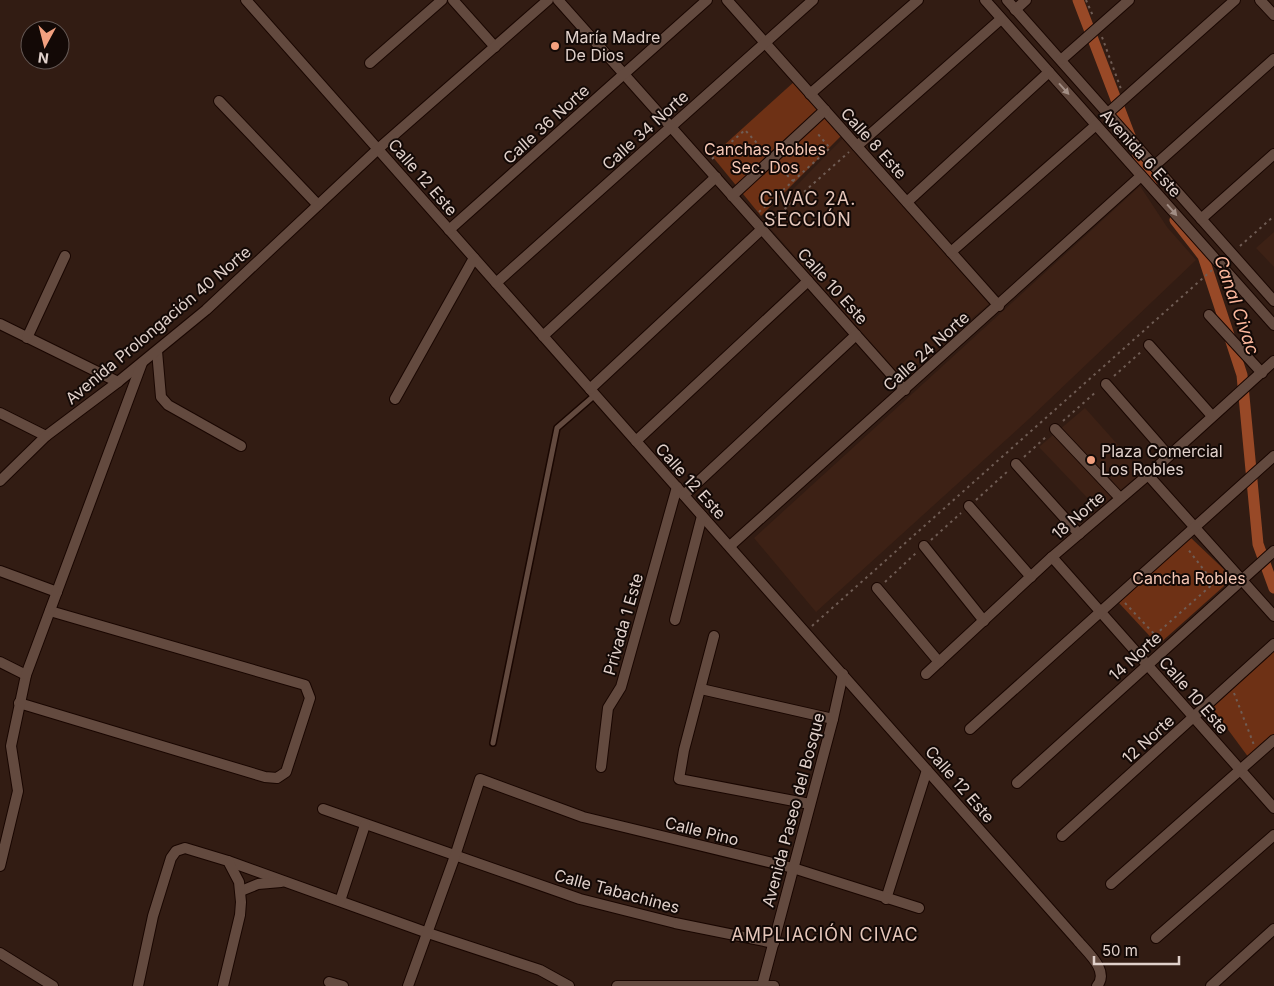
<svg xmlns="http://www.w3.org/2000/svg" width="1274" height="986" font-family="Inter,sans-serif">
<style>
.built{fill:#3d2115}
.green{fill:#6e3115}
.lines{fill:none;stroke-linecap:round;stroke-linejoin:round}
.canal{stroke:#984927;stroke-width:11}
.service-casing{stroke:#190601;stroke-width:8}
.minor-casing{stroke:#190601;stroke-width:12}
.path{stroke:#705d55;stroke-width:2;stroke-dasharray:2.5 4;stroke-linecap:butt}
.service{stroke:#634a3f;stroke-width:5}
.minor{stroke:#634a3f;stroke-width:10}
.oneway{fill:#a28e85}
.poi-dot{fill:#f2a07f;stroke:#130906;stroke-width:2}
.labels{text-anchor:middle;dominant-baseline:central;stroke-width:4;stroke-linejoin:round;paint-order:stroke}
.poi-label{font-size:16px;fill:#e1d1cb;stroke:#130906;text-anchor:start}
.street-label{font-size:16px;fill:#e1d1cb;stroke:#130906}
.park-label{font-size:16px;fill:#f6c8b6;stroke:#130906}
.neighbourhood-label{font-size:18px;letter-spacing:1px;fill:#e6c7bb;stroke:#130906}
.water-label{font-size:18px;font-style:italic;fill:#fcb89d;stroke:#130906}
</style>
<rect width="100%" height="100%" fill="#321c13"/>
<g class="built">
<polygon points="845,136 989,304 902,378 763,220"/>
<polygon points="1140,186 1167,227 1196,260 1030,418 816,612 754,538"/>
<polygon points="1274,232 1274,267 1256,248"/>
<polygon points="1085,408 1142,472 1098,509 1039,447"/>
</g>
<g class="green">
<polygon points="795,81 843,134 761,216 712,156"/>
<polygon points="1190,537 1233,578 1158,645 1119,603"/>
<polygon points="1274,651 1274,737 1249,758 1212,708 1232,687"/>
</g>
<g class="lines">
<g class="canal">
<polyline points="1078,0 1130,136 1153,189"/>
<polyline points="1175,220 1203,256 1242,375 1258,544 1274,588"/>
</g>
<g class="service-casing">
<polyline id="service" points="493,743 557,428 595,395"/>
</g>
<g class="minor-casing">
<g id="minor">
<path d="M246,0L1078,941C1087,952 1110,971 1097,986"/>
<polyline points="453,0 495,47"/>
<polyline points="558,0 905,390"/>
<polyline points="727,0 999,306"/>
<polyline points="985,0 1274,325"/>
<polyline points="1007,0 1274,301"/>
<polyline points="1260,0 1274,15"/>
<polyline points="1015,10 1026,0"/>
<polyline points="1061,60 1129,0"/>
<polyline points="370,63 442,0"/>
<polyline points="810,94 918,0"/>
<polyline points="219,101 318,205"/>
<polyline points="1108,113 1235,0"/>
<polyline points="857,146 1001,19"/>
<polyline points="1154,166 1274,59"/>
<polyline points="732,196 825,110"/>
<polyline points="907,202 1049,72"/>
<polyline points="1201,219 1274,154"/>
<polyline points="449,230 707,0"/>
<polyline points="951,252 1096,125"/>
<polyline points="496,283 813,0"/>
<polyline points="1209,315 1262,373"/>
<polyline points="0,324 118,382"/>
<polyline points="543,336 716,177"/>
<polyline points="27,338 65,256"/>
<polyline points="1149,345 1212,416"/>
<polyline points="157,351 161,397 168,405 241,446"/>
<polyline points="1106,384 1168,455"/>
<polyline points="590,389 762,229"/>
<polyline points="395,399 474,258"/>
<polyline points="0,413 46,436"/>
<polyline points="1055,429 1120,498"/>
<polyline points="636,441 808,281"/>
<polyline points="1016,464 1079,534"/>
<polyline points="1148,475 1274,616"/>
<polyline points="0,481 46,436 118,382 206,310 378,149 548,0"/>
<polyline points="684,495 856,335"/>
<polyline points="969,506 1031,577"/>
<polyline points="730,546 1141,176"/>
<polyline points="924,546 984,621"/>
<polyline points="1052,557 1274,808"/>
<polyline points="0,571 57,592"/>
<polyline points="877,588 939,662"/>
<polyline points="675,620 702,516"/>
<polyline points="714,636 684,750 679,779 810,804"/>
<polyline points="0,662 26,675"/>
<polyline points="926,674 1052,557 1148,475 1274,361"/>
<polyline points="701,689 833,719"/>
<polyline points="19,703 265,777 277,778 286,772 310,698 305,685 50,611"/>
<polyline points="970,729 1274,456"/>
<polyline points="601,767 608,708 621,687 677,487"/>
<polyline points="1017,783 1274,551"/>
<polyline points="323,809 580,899 675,923 774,943"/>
<polyline points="1062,836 1274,644"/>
<polyline points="228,861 428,933 540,970 569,986"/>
<polyline points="0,866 18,791 11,746 26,675 142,363"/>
<polyline points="1111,884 1274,740"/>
<polyline points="241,891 258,884 281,882"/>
<polyline points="886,899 927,770"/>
<polyline points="340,901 365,825"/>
<polyline points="1156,938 1274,835"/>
<polyline points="0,953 53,986"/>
<polyline points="329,982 343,986"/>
<polyline points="138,986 153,916 171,858 176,851 185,848 228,861 239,882 241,902 240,915 223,986"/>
<polyline points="408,986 455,856 480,779 583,817 793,868 919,908"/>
<polyline points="617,986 774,986"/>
<polyline points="762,986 833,719 843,674"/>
<polyline points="1211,986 1274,929"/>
</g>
</g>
<g class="path">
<polyline points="1086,0 1093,16"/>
<polyline points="1102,37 1121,89"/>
<polyline points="712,159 745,130 765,152"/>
<polyline points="793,181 830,148 817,133"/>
<polyline points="759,212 793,181 778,166"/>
<polyline points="770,222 849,152"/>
<polyline points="1240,246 1274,216"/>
<polyline points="1114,376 1142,351"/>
<polyline points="1063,421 1097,391"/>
<polyline points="1024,457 1047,436"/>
<polyline points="976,500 1008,471"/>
<polyline points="931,540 961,513"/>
<polyline points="885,582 916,553"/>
<polyline points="1125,603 1159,639"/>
<polyline points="812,626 1212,270"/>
<polyline points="1155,635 1214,583 1187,548"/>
<polyline points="1234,693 1254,745"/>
</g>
<use href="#service" class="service"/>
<use href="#minor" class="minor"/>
</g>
<defs><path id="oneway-solid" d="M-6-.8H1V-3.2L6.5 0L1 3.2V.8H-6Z" transform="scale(1.25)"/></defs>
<g class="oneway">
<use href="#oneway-solid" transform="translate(1064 89) rotate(48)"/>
<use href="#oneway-solid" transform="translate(1172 210) rotate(49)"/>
</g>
<g class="poi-dot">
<circle cx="555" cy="46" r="5"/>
<circle cx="1091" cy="460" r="5"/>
</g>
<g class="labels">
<g class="poi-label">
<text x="565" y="37">María Madre<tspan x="565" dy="18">De Dios</tspan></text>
<text x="1101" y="451">Plaza Comercial<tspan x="1101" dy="18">Los Robles</tspan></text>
</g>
<g class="street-label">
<text transform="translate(546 124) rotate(-42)">Calle 36 Norte</text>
<text transform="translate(645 130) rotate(-42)">Calle 34 Norte</text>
<text transform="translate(874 143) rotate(48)">Calle 8 Este</text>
<text transform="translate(1141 153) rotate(48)">Avenida 6 Este</text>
<text transform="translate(423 177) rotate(49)">Calle 12 Este</text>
<text transform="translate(833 286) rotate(48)">Calle 10 Este</text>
<text transform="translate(158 325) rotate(-40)">Avenida Prolongación 40 Norte</text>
<text transform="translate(926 351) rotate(-42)">Calle 24 Norte</text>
<text transform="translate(691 481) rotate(48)">Calle 12 Este</text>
<text transform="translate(1078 515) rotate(-41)">18 Norte</text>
<text transform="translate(623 624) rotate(-74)">Privada 1 Este</text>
<text transform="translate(1135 656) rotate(-42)">14 Norte</text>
<text transform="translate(1194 695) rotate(49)">Calle 10 Este</text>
<text transform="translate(1148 739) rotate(-42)">12 Norte</text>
<text transform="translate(960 784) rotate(49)">Calle 12 Este</text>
<text transform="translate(793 810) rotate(-75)">Avenida Paseo del Bosque</text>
<text transform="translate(702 831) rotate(14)">Calle Pino</text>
<text transform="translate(617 891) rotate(15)">Calle Tabachines</text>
</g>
<g class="park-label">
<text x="765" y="149">Canchas Robles<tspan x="765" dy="18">Sec. Dos</tspan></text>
<text x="1189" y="578">Cancha Robles</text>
</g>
<g class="neighbourhood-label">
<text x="808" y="198">CIVAC 2A.<tspan x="808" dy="21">SECCIÓN</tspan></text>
<text x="825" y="934">AMPLIACIÓN CIVAC</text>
</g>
<g class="water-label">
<text transform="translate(1237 305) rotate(71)">Canal Civac</text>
</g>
</g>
<g transform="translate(45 45) rotate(187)"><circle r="24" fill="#130906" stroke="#655955"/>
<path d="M0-4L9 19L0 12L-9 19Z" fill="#f2a07f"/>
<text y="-8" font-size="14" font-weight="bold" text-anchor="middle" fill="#e1d1cb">N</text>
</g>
<path d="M1094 956v8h85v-8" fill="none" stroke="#e1d1cb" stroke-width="2.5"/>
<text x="1102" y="956" font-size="15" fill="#e1d1cb" stroke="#130906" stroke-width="4" paint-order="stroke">50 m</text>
</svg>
